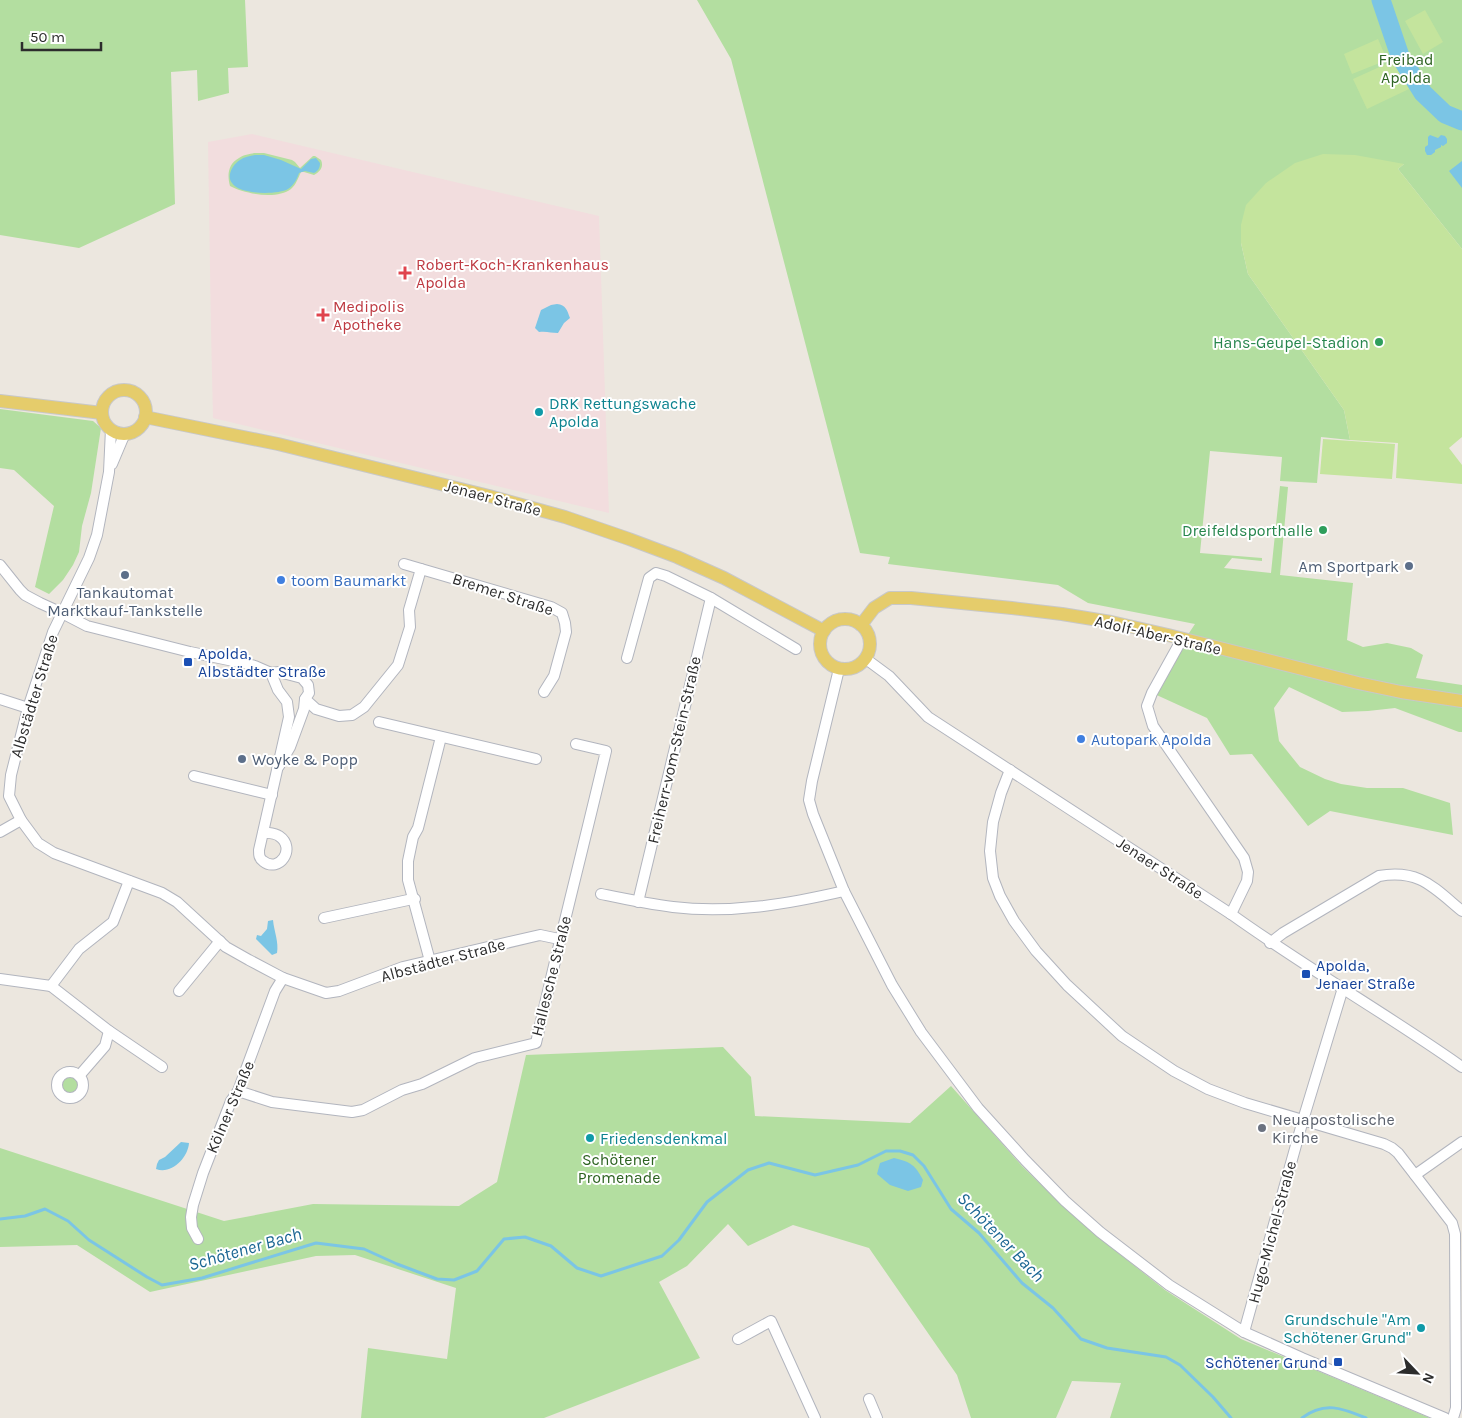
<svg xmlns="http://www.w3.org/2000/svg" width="1462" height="1418" font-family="Karla,sans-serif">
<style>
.medical{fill:#f2ddde}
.green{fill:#b3dea0}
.pitch{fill:#c4e49d}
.water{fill:#7bc5e5}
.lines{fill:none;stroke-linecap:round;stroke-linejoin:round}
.stream{stroke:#7bc5e5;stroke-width:3}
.river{stroke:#7bc5e5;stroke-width:19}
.minor-casing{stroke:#b2b5be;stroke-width:12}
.major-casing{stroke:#c8c8c8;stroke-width:14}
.minor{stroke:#fff;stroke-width:10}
.major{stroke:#e5cc6b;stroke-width:12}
.health-dot{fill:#e0444e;stroke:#fff;stroke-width:2}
.leisure-dot{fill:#2e9e5b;stroke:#fff;stroke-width:2}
.culture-dot{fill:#0f9aa8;stroke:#fff;stroke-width:2}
.service-dot{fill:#5c6f8a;stroke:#fff;stroke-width:2}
.shop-dot{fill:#3f7fe0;stroke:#fff;stroke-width:2}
.transit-dot{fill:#1a4fb4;stroke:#fff;stroke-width:2}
.worship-dot{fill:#6b7280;stroke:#fff;stroke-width:2}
.labels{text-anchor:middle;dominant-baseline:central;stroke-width:4;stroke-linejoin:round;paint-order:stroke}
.park-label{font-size:16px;fill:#2d6321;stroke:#fff}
.health-label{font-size:16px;fill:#be3a42;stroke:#fff;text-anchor:start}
.leisure-label{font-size:16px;fill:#27864d;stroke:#fff;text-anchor:end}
.culture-label{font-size:16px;fill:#0d838f;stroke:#fff;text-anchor:start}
.street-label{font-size:16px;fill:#2c2c2c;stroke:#fff}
.service-label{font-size:16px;fill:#4e5e75;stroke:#fff;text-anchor:end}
.shop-label{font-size:16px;fill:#366cbe;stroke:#fff;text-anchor:start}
.transit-label{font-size:16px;fill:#164399;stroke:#fff;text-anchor:start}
.worship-label{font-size:16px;fill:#5b616d;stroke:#fff;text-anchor:start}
.water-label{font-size:18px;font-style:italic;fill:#196592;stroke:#fff}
</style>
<rect width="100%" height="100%" fill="#ece7df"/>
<polygon class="medical" points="252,134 599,216 609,513 213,418 211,330 208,142"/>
<g class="green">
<polygon points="0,0 245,0 248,67 228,68 229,93 198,101 197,70 171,72 175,204 79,248 0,235"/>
<polygon points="697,0 1462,0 1462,249 1398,169 1404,164 1241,225 1241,243 1248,274 1344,410 1350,440 1321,437 1317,483 1280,481 1282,457 1210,451 1200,553 1262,558 1262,561 1232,558 1224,568 1271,573 1280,486 1288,487 1280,575 1353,583 1347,640 1363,647 1387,643 1411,648 1423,655 1416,678 1462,685 1462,732 1459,732 1395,708 1368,711 1342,712 1289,687 1274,708 1279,741 1300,767 1325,779 1341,784 1367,788 1403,788 1450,803 1453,835 1330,811 1308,826 1252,754 1230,755 1207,718 1150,692 1195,624 1088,603 1058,585 888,564 890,557 860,553 731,59"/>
<path d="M254,153H264L292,160L295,162L300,168L313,156H315L321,160C324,167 320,172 314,175L304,172H301C298,178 296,185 291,189C277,200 245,194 230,186C227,175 228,164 239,158C243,155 250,154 254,153Z"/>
<polygon points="0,409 93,421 101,428 91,493 82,526 79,552 73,565 63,580 49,594 35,587 54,506 14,470 0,468"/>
<polygon points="723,1047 751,1077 755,1116 910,1123 951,1086 1022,1166 1061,1204 1097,1236 1165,1290 1241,1339 1430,1418 1110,1418 1121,1383 1072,1381 1056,1418 971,1418 957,1375 869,1248 793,1225 748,1246 728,1224 687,1266 659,1282 700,1358 544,1418 361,1418 368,1348 447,1359 456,1288 355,1255 316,1256 150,1292 77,1245 0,1247 0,1148 224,1221 313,1204 459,1206 497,1182 526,1055"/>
<circle cx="70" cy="1085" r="8"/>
</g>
<g class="pitch">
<polygon points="1425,10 1443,42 1423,54 1405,21"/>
<polygon points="1378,39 1387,60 1352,74 1344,54"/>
<polygon points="1395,60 1409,89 1367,109 1353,79"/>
<polygon points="1323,154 1355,155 1404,164 1398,169 1462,249 1462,437 1449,448 1462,465 1462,484 1396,478 1398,443 1350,440 1344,410 1248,274 1241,243 1241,225 1246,205 1266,183 1295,163"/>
<polygon points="1323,439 1395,444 1392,479 1320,474"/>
</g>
<g class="water">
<polygon points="1430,135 1438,138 1441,135 1445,136 1447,139 1447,143 1443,146 1441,145 1441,147 1435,150 1435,152 1431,155 1427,155 1425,151 1425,147 1428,145 1428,137"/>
<path d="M255,155H264L281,160L301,169L311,159L316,158L320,163C320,168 318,171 314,173L305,171L299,173C297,179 294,185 288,189C277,195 240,195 232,183C226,176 233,164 240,160C244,157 250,156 255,155Z"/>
<polygon points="1462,161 1462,188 1449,171"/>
<path d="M557,304C566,305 567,310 570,318L564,323L558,333C551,333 547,331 539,332L535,328L541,310L551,305Z"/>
<path d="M273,920C274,931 279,942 277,953L272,955L256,939L257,935L261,936L267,929L268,921Z"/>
<path d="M181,1142L189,1143C188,1158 171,1175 156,1169L157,1164L159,1160L165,1157Z"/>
<path d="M894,1158C911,1162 915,1165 923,1180L921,1187L908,1191L890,1185L877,1174L880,1163Z"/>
</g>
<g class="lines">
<g class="stream">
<polyline points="0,1219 25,1216 45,1209 68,1221 89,1240 147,1277 162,1285 202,1278 316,1243 364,1249 397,1264 437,1279 454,1280 477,1271 504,1239 525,1237 551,1246 577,1268 601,1276 662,1256 679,1240 707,1202 748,1170 769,1163 815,1175 858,1165 886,1151 900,1151 913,1155 924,1166 951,1209 979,1233 1022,1283 1053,1308 1081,1339 1107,1348 1166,1357 1180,1365 1213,1397 1231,1418"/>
<path d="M1302,1418C1324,1401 1342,1408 1366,1418"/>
</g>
<polyline class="river" points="1381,0 1400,56 1423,93 1445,114 1462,121"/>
<g class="minor-casing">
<g id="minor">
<polyline points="111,429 109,472 97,535 89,558 53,632 28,708 11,775 9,796 21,820 38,843 54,853 162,893 177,902 226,947 249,960 283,978 326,993 339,991 403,967 540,935 559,939"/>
<polyline points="112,464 123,438 127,433"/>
<polyline points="0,565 20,590 25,595 40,603 62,613 87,626 190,652 243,663 255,666 271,673 279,672 302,678 308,685 309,693 305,699 304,709 290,747 279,766"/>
<polyline points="421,569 551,607 562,613 565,623 566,632 554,676 544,692"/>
<polyline points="1182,639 1152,693 1147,706 1153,726 1244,858 1248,872 1247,881 1231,914"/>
<polyline points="627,658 649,578 656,573 666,576 711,598 796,649"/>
<path d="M866,659L889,676L928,717L1231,914C1306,968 1387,1014 1462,1067"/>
<polyline points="839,669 812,781 809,800 813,814 844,891 892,985 921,1032 978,1108 1025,1160 1065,1201 1100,1232 1169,1285 1244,1332 1302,1358 1445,1418"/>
<polyline points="0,699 28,708"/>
<polyline points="305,699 316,709 339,716 352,715 364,707 398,665 410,627 409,610 421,569 404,564"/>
<polyline points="379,722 536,759"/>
<polyline points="1010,770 1001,793 993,822 990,851 993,878 1000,896 1014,921 1036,951 1067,985 1122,1036 1174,1071 1208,1089 1245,1103 1384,1144 1392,1148 1398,1153 1452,1223 1455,1234 1456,1408 1453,1418"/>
<polyline points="194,776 272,795"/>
<polyline points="0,832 21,820"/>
<path d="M263,832C268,833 275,833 279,836C297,848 279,874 263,861C259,858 259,855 259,850L289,717L287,702L278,690L271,673"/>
<path d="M601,894C625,899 648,904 673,907C731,914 788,904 844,891"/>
<polyline points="638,902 711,598"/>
<polyline points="324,918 408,900 415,899"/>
<path d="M1270,943L1283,933L1379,876C1419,869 1433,887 1462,911"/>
<polyline points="430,961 408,880 408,861 413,837 418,828 441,737"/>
<polyline points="0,979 51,986 79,949 113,922 129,881"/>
<polyline points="51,986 109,1031 162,1067"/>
<polyline points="179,991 220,941"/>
<circle cx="70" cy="1085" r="13"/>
<polyline points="79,1076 105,1046 109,1031"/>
<path d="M238,1091L272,1102L352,1112L363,1110L402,1090L422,1084L475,1058L536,1043C558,945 583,849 606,751L576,744"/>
<polyline points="1415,1175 1462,1142"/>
<polyline points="198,1239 192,1228 191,1217 193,1205 203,1173 231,1101 238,1091 275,991 283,978"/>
<polyline points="1244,1332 1303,1120 1343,988"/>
<polyline points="738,1339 771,1321 815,1418"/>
<polyline points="869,1399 877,1418"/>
</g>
</g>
<g class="major-casing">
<g id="major">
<circle cx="124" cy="412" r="22"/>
<polyline points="0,401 102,413"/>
<polyline points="145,417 278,444 489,496 565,517 629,539 677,557 724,578 824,631"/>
<circle cx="845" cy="644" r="25"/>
<polyline points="861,625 874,608 890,598 911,598 1012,608 1062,614 1111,622 1168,635 1358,683 1401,692 1462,701"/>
</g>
</g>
<use href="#minor" class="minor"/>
<use href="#major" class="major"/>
</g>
<g class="health-dot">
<path d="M402.5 265.5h5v5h5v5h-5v5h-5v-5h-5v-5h5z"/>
<path d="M320.5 307.5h5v5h5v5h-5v5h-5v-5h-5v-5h5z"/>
</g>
<g class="leisure-dot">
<circle cx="1379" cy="342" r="5"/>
<circle cx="1323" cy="530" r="5"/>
</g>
<g class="culture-dot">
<circle cx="539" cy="412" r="5"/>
<circle cx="590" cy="1138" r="5"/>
<circle cx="1421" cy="1328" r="5"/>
</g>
<g class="service-dot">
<circle cx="1409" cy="566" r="5"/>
<circle cx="125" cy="575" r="5"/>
<circle cx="242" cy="759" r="5"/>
</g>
<g class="shop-dot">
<circle cx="281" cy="580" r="5"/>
<circle cx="1081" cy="739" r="5"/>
</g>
<g class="transit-dot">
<rect x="183" y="657" width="10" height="10" rx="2.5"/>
<rect x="1301" y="969" width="10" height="10" rx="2.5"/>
<rect x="1333" y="1357" width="10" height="10" rx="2.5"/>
</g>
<circle class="worship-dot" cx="1262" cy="1128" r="5"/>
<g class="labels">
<g class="park-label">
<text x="1406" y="59">Freibad<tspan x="1406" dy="18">Apolda</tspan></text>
<text x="619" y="1159">Schötener<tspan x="619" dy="18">Promenade</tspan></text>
</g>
<g class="health-label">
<text x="416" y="264">Robert-Koch-Krankenhaus<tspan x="416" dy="18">Apolda</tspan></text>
<text x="333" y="306">Medipolis<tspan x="333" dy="18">Apotheke</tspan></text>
</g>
<g class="leisure-label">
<text x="1369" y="342">Hans-Geupel-Stadion</text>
<text x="1313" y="530">Dreifeldsporthalle</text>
</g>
<g class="culture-label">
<text x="549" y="403">DRK Rettungswache<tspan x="549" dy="18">Apolda</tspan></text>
<text x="600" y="1138">Friedensdenkmal</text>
<text x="1411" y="1319" text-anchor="end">Grundschule "Am<tspan x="1411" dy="18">Schötener Grund"</tspan></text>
</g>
<g class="street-label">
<text transform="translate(493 498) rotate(15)">Jenaer Straße</text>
<text transform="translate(503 594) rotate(18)">Bremer Straße</text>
<text transform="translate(1158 635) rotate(13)">Adolf-Aber-Straße</text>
<text transform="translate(34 696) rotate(-73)">Albstädter Straße</text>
<text transform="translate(674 750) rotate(-77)">Freiherr-vom-Stein-Straße</text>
<text transform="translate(1160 868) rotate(33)">Jenaer Straße</text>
<text transform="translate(443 960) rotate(-15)">Albstädter Straße</text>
<text transform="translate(551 976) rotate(-76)">Hallesche Straße</text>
<text transform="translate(230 1107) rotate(-67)">Kölner Straße</text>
<text transform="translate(1272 1232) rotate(-75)">Hugo-Michel-Straße</text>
</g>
<g class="service-label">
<text x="1399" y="566">Am Sportpark</text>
<text x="125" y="592" text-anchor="middle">Tankautomat<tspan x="125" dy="18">Marktkauf-Tankstelle</tspan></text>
<text x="252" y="759" text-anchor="start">Woyke &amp; Popp</text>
</g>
<g class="shop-label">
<text x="291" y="580">toom Baumarkt</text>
<text x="1091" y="739">Autopark Apolda</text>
</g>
<g class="transit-label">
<text x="198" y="653">Apolda,<tspan x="198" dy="18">Albstädter Straße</tspan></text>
<text x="1316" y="965">Apolda,<tspan x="1316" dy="18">Jenaer Straße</tspan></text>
<text x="1328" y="1362" text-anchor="end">Schötener Grund</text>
</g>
<g class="worship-label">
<text x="1272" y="1119">Neuapostolische<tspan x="1272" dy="18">Kirche</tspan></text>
</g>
<g class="water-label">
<text transform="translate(1001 1237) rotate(46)">Schötener Bach</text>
<text transform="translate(245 1249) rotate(-16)">Schötener Bach</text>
</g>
</g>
<g transform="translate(1417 1373) rotate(115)" stroke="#ffffff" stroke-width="4" paint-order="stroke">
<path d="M0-4L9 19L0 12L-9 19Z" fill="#2c2c2c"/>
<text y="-8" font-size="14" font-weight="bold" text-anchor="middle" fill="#2c2c2c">N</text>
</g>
<path d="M22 42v8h79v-8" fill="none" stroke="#2c2c2c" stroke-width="2.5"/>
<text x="30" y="42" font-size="15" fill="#2c2c2c" stroke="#ffffff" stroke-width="4" paint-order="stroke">50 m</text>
</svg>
